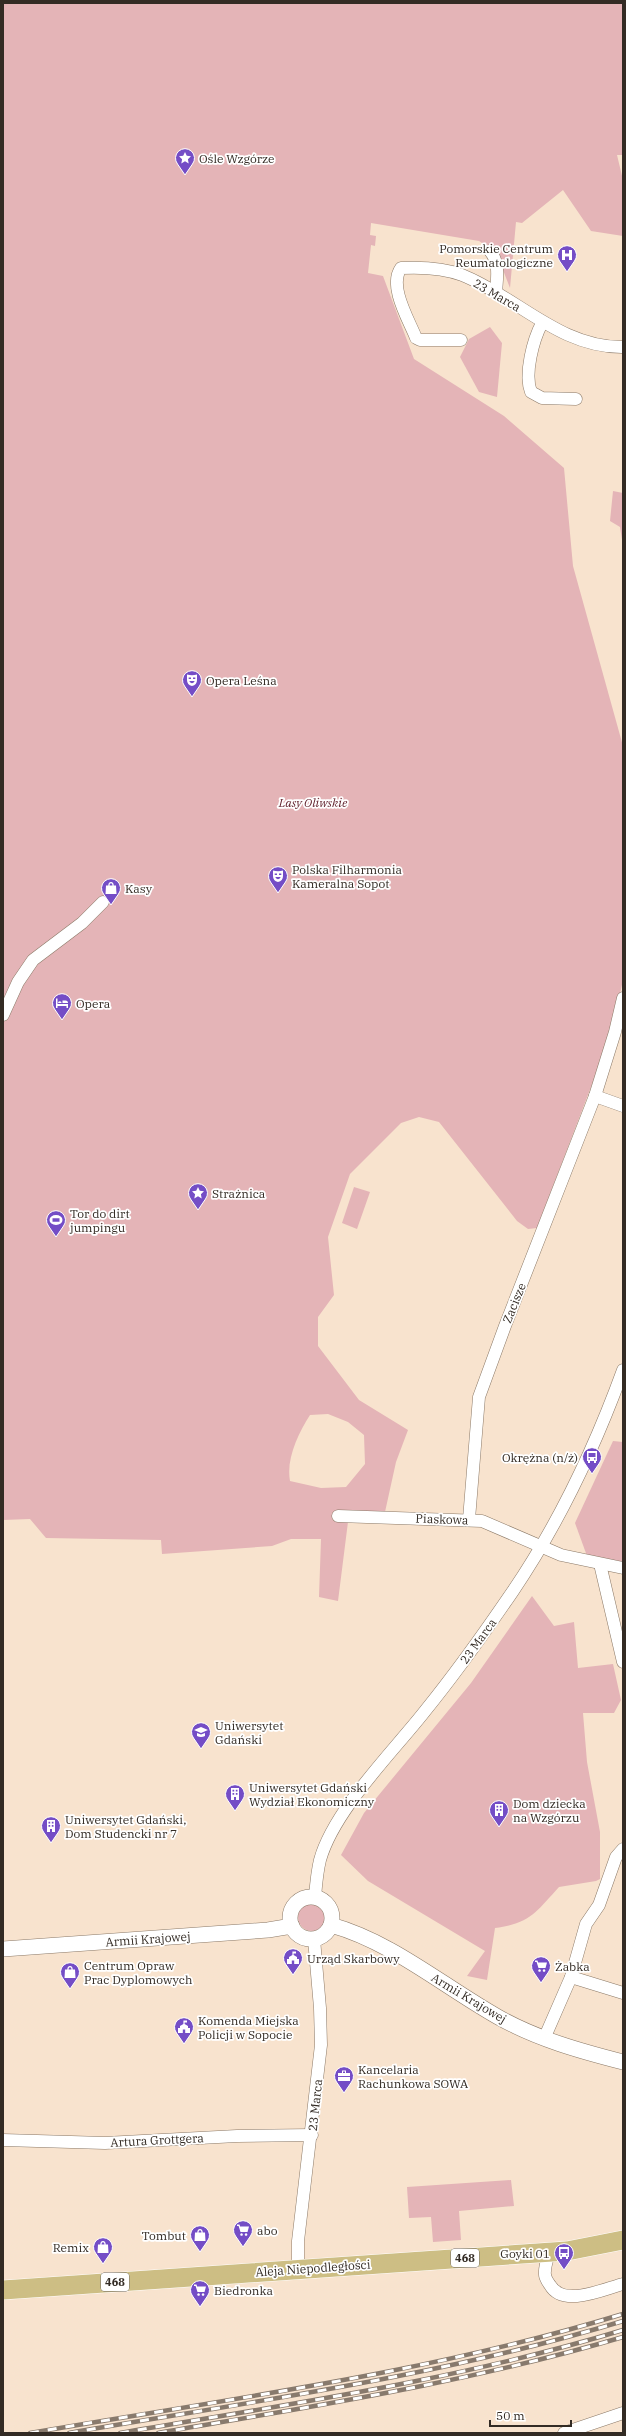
<svg xmlns="http://www.w3.org/2000/svg" width="626" height="2436" font-family="'IBM Plex Serif',serif">
<style>
.green{fill:#e4b4b7;fill-rule:evenodd}
.lines{fill:none;stroke-linecap:round;stroke-linejoin:round}
.minor-casing{stroke:#8b7967;stroke-width:13}
.tertiary-casing{stroke:#8b7967;stroke-width:16}
.primary-casing{stroke:#fff;stroke-width:20}
.minor{stroke:#fff;stroke-width:12}
.tertiary{stroke:#fff;stroke-width:15}
.primary{stroke:#cdbe84;stroke-width:19}
.rail-casing{stroke:#887a6d;stroke-width:4.5}
.rail{stroke:#fff;stroke-width:3;stroke-dasharray:9;stroke-linecap:butt}
.labels{text-anchor:middle;dominant-baseline:central;stroke-width:3.5;stroke-linejoin:round;paint-order:stroke}
.shield{fill:#fff;stroke:#706b66;stroke-width:1}
.shield-label{font-size:11px;font-weight:bold;fill:#332b24}
.poi-label{font-size:12px;fill:#332b24;stroke:#fff;text-anchor:start}
.street-label{font-size:12px;fill:#332b24;stroke:#fff}
.park-label{font-size:12px;font-style:italic;fill:#5d1d28;stroke:#fff}
</style>
<rect width="100%" height="100%" fill="#f8e3ce"/>
<g class="green">
<path d="M3,3H623V155H617L623,180V236L591,231L563,190L522,223L516,222L510,288L496,252L479,241L371,223L370,235L376,236L375,246L371,245L368,273L383,276L414,359L504,416L564,468L573,566L623,746V980L612,1031L604,1053L537,1228L528,1229L517,1221L439,1122L419,1117L401,1123L350,1174L328,1237L334,1295L318,1317V1346L359,1400L408,1430L396,1462L385,1512L349,1514L338,1601L319,1597L321,1539H291L272,1546L162,1554L161,1540L46,1538L30,1519L3,1520ZM328,1414L348,1422L364,1435L365,1464L346,1487L321,1488L290,1481C286,1459 298,1434 310,1415Z"/>
<polygon points="490,327 502,343 497,397 479,392 460,357 469,339"/>
<polygon points="613,491 623,493 623,546 620,527 610,521"/>
<polygon points="354,1187 370,1192 357,1229 342,1223"/>
<polygon points="613,1441 623,1442 623,1562 587,1556 575,1523"/>
<path d="M532,1596L554,1626L574,1622L578,1668L613,1664L621,1700L614,1713H583L587,1762L600,1832V1879L596,1881L559,1887C536,1912 531,1923 495,1928L487,1980L467,1976L485,1951L368,1881L341,1855L364,1813L471,1683Z"/>
<circle cx="312" cy="1917" r="14"/>
<polygon points="511,2180 514,2206 459,2211 461,2240 433,2242 431,2217 409,2218 407,2187"/>
</g>
<g class="lines">
<g class="minor-casing">
<g id="minor">
<path d="M490,251C500,263 497,278 496,293"/>
<path d="M542,323C533,340 524,374 531,392L542,398L576,399"/>
<path d="M461,340H420L416,338C409,320 388,286 401,268C421,267 444,268 462,275C517,297 560,348 623,347"/>
<polyline points="3,1015 18,982 33,960 82,923 103,902"/>
<polyline points="595,1096 623,1106"/>
<polyline points="338,1516 482,1521 561,1555 623,1568"/>
<polyline points="469,1519 479,1397 505,1326 595,1096 615,1032 623,998"/>
<polyline points="600,1564 623,1662"/>
<path d="M315,1897C316,1885 317,1872 320,1860C334,1810 392,1753 425,1711C456,1673 485,1632 513,1591C559,1523 595,1447 623,1370"/>
<polyline points="571,1977 623,1993"/>
<polyline points="544,2039 571,1977 586,1924 599,1905 616,1857 623,1849"/>
<polyline points="3,2140 105,2143 237,2136 312,2135"/>
<path d="M549,2252C548,2258 545,2265 545,2271C544,2276 547,2281 550,2285C563,2308 604,2289 623,2284"/>
<polyline points="298,2269 298,2241 321,2045 320,2008 314,1939"/>
<polyline points="564,2433 623,2413"/>
</g>
</g>
<g class="tertiary-casing">
<g id="tertiary">
<circle cx="311" cy="1918" r="21"/>
<path d="M331,1925C392,1942 443,1986 498,2017C537,2039 580,2051 623,2062"/>
<polyline points="3,1949 268,1930 292,1926"/>
</g>
</g>
<g class="primary-casing">
<polyline id="primary" points="3,2290 567,2251 623,2240"/>
</g>
<use href="#minor" class="minor"/>
<use href="#tertiary" class="tertiary"/>
<use href="#primary" class="primary"/>
<g class="rail-casing">
<g id="rail">
<path d="M30,2433C228,2399 430,2373 623,2314"/>
<path d="M69,2433C255,2401 443,2376 623,2321"/>
<path d="M120,2433C289,2404 459,2380 623,2330"/>
<path d="M158,2433C314,2406 471,2382 623,2337"/>
</g>
</g>
<use href="#rail" class="rail"/>
</g>
<defs>
<g id="sight-pin" transform="scale(1)"><path d="M0 17L-7.5 6A9.5 9.5 0 1 1 7.5 6Z" fill="#744dc6" stroke="#fff"/><path d="M0-6L1.8-2.2L6-1.7L2.9 1.2L3.7 5.4L0 3.3L-3.7 5.4L-2.9 1.2L-6-1.7L-1.8-2.2Z" fill="#fff"/></g>
<g id="hospital-pin" transform="scale(1)"><path d="M0 17L-7.5 6A9.5 9.5 0 1 1 7.5 6Z" fill="#744dc6" stroke="#fff"/><path d="M-5-5h3v3.5h4V-5h3V5h-3V1.5h-4V5h-3Z" fill="#fff"/></g>
<g id="theatre-pin" transform="scale(1)"><path d="M0 17L-7.5 6A9.5 9.5 0 1 1 7.5 6Z" fill="#744dc6" stroke="#fff"/><path d="M-5-5.5Q0-4 5-5.5V0Q5 5 0 6Q-5 5-5 0ZM-3.3-2.5H-1v1.5H-3.3ZM1-2.5H3.3v1.5H1ZM-2.8 1Q0 5.5 2.8 1Z" fill="#fff"/></g>
<g id="shop-pin" transform="scale(1)"><path d="M0 17L-7.5 6A9.5 9.5 0 1 1 7.5 6Z" fill="#744dc6" stroke="#fff"/><path d="M-5-2.5h2.3a2.7 3.5 0 0 1 5.4 0H5L5.5 6h-11ZM-1.5-2.5h3a1.5 2.3 0 0 0-3 0Z" fill="#fff"/></g>
<g id="hotel-pin" transform="scale(1)"><path d="M0 17L-7.5 6A9.5 9.5 0 1 1 7.5 6Z" fill="#744dc6" stroke="#fff"/><path d="M-6-4.5h1.5V1H6V5H4.5V3h-9V5H-6ZM-4 0a1.8 1.8 0 1 1 3.6 0ZM.5 0V-2.5h3Q6-2.5 6 0Z" fill="#fff"/></g>
<g id="stadium-pin" transform="scale(1)"><path d="M0 17L-7.5 6A9.5 9.5 0 1 1 7.5 6Z" fill="#744dc6" stroke="#fff"/><path d="M0-5a6.5 5 0 1 0 0 10a6.5 5 0 1 0 0-10ZM-3.5-1.8h7v3.6h-7Z" fill="#fff"/></g>
<g id="bus-pin" transform="scale(1)"><path d="M0 17L-7.5 6A9.5 9.5 0 1 1 7.5 6Z" fill="#744dc6" stroke="#fff"/><path d="M-5-6H5V4H4V6H2V4H-2V6H-4V4H-5ZM-3.5-4V0h7V-4ZM-3.5 1.2v1.5H-2V1.2ZM2 1.2v1.5H3.5V1.2Z" fill="#fff"/></g>
<g id="university-pin" transform="scale(1)"><path d="M0 17L-7.5 6A9.5 9.5 0 1 1 7.5 6Z" fill="#744dc6" stroke="#fff"/><path d="M0-5L7-2L0 1L-7-2ZM-4 1L0 2.5L4 1V4Q0 6-4 4Z" fill="#fff"/></g>
<g id="building-pin" transform="scale(1)"><path d="M0 17L-7.5 6A9.5 9.5 0 1 1 7.5 6Z" fill="#744dc6" stroke="#fff"/><path d="M-4-6H4V6H1V3H-1V6H-4ZM-2.5-4.3h1.7v1.8h-1.7ZM.8-4.3h1.7v1.8H.8ZM-2.5-1h1.7V.8h-1.7ZM.8-1h1.7V.8H.8Z" fill="#fff"/></g>
<g id="civic-pin" transform="scale(1)"><path d="M0 17L-7.5 6A9.5 9.5 0 1 1 7.5 6Z" fill="#744dc6" stroke="#fff"/><path d="M-.6-6.5H3V-4.5H.6V-3L4-1V1h2V6H-6V1h2V-1L-.6-3ZM-1.2 2.5V6h2.4V2.5Z" fill="#fff"/></g>
<g id="supermarket-pin" transform="scale(1)"><path d="M0 17L-7.5 6A9.5 9.5 0 1 1 7.5 6Z" fill="#744dc6" stroke="#fff"/><path d="M-6-5.5h2.5l.6 2H6L4.5 2H-2.5L-4.4-4H-6ZM-1.5 3.2a1.3 1.3 0 1 0 .1 0ZM3 3.2a1.3 1.3 0 1 0 .1 0Z" fill="#fff"/></g>
<g id="office-pin" transform="scale(1)"><path d="M0 17L-7.5 6A9.5 9.5 0 1 1 7.5 6Z" fill="#744dc6" stroke="#fff"/><path d="M-6-3h4V-5.5h4V-3h4V5H-6ZM-1-4.5V-3h2v-1.5ZM-6 0V1H6V0Z" fill="#fff"/></g>
</defs>
<g fill-rule="evenodd">
<use href="#sight-pin" x="185" y="158"/>
<use href="#hospital-pin" x="567" y="255"/>
<use href="#theatre-pin" x="192" y="680"/>
<use href="#theatre-pin" x="278" y="876"/>
<use href="#shop-pin" x="111" y="888"/>
<use href="#hotel-pin" x="62" y="1003"/>
<use href="#sight-pin" x="198" y="1193"/>
<use href="#stadium-pin" x="56" y="1220"/>
<use href="#bus-pin" x="592" y="1457"/>
<use href="#university-pin" x="201" y="1732"/>
<use href="#building-pin" x="235" y="1794"/>
<use href="#building-pin" x="499" y="1810"/>
<use href="#building-pin" x="51" y="1826"/>
<use href="#civic-pin" x="293" y="1958"/>
<use href="#supermarket-pin" x="541" y="1966"/>
<use href="#shop-pin" x="70" y="1972"/>
<use href="#civic-pin" x="184" y="2027"/>
<use href="#office-pin" x="344" y="2076"/>
<use href="#supermarket-pin" x="243" y="2230"/>
<use href="#shop-pin" x="200" y="2235"/>
<use href="#shop-pin" x="103" y="2247"/>
<use href="#bus-pin" x="564" y="2253"/>
<use href="#supermarket-pin" x="200" y="2290"/>
</g>
<g class="labels">
<g class="shield">
<rect x="451" y="2249" width="28" height="18" rx="3"/>
<rect x="101" y="2273" width="28" height="18" rx="3"/>
</g>
<g class="shield-label">
<text x="465" y="2258">468</text>
<text x="115" y="2282">468</text>
</g>
<g class="poi-label">
<text x="199" y="158">Ośle Wzgórze</text>
<text x="553" y="248" text-anchor="end">Pomorskie Centrum<tspan x="553" dy="14">Reumatologiczne</tspan></text>
<text x="206" y="680">Opera Leśna</text>
<text x="292" y="869">Polska Filharmonia<tspan x="292" dy="14">Kameralna Sopot</tspan></text>
<text x="125" y="888">Kasy</text>
<text x="76" y="1003">Opera</text>
<text x="212" y="1193">Strażnica</text>
<text x="70" y="1213">Tor do dirt<tspan x="70" dy="14">jumpingu</tspan></text>
<text x="578" y="1457" text-anchor="end">Okrężna (n/ż)</text>
<text x="215" y="1725">Uniwersytet<tspan x="215" dy="14">Gdański</tspan></text>
<text x="249" y="1787">Uniwersytet Gdański<tspan x="249" dy="14">Wydział Ekonomiczny</tspan></text>
<text x="513" y="1803">Dom dziecka<tspan x="513" dy="14">na Wzgórzu</tspan></text>
<text x="65" y="1819">Uniwersytet Gdański,<tspan x="65" dy="14">Dom Studencki nr 7</tspan></text>
<text x="307" y="1958">Urząd Skarbowy</text>
<text x="84" y="1965">Centrum Opraw<tspan x="84" dy="14">Prac Dyplomowych</tspan></text>
<text x="555" y="1966">Żabka</text>
<text x="198" y="2020">Komenda Miejska<tspan x="198" dy="14">Policji w Sopocie</tspan></text>
<text x="358" y="2069">Kancelaria<tspan x="358" dy="14">Rachunkowa SOWA</tspan></text>
<text x="257" y="2230">abo</text>
<text x="186" y="2235" text-anchor="end">Tombut</text>
<text x="89" y="2247" text-anchor="end">Remix</text>
<text x="550" y="2253" text-anchor="end">Goyki 01</text>
<text x="214" y="2290">Biedronka</text>
</g>
<g class="street-label">
<text transform="translate(497 295) rotate(30)">23 Marca</text>
<text transform="translate(514 1303) rotate(-68)">Zacisze</text>
<text transform="translate(442 1519) rotate(2)">Piaskowa</text>
<text transform="translate(478 1641) rotate(-54)">23 Marca</text>
<text transform="translate(148 1939) rotate(-4)">Armii Krajowej</text>
<text transform="translate(469 1998) rotate(31)">Armii Krajowej</text>
<text transform="translate(315 2105) rotate(-84)">23 Marca</text>
<text transform="translate(157 2140) rotate(-3)">Artura Grottgera</text>
<text transform="translate(313 2268) rotate(-4)">Aleja Niepodległości</text>
</g>
<g class="park-label">
<text x="313" y="802">Lasy Oliwskie</text>
</g>
</g>
<rect width="626" height="2436" fill="none" stroke="#332b24" stroke-width="8"/>
<path d="M490 2420v6h81v-6" fill="none" stroke="#332b24" stroke-width="2"/>
<text x="496" y="2420" font-size="12" fill="#332b24" stroke="#ffffff" stroke-width="3" paint-order="stroke">50 m</text>
</svg>
